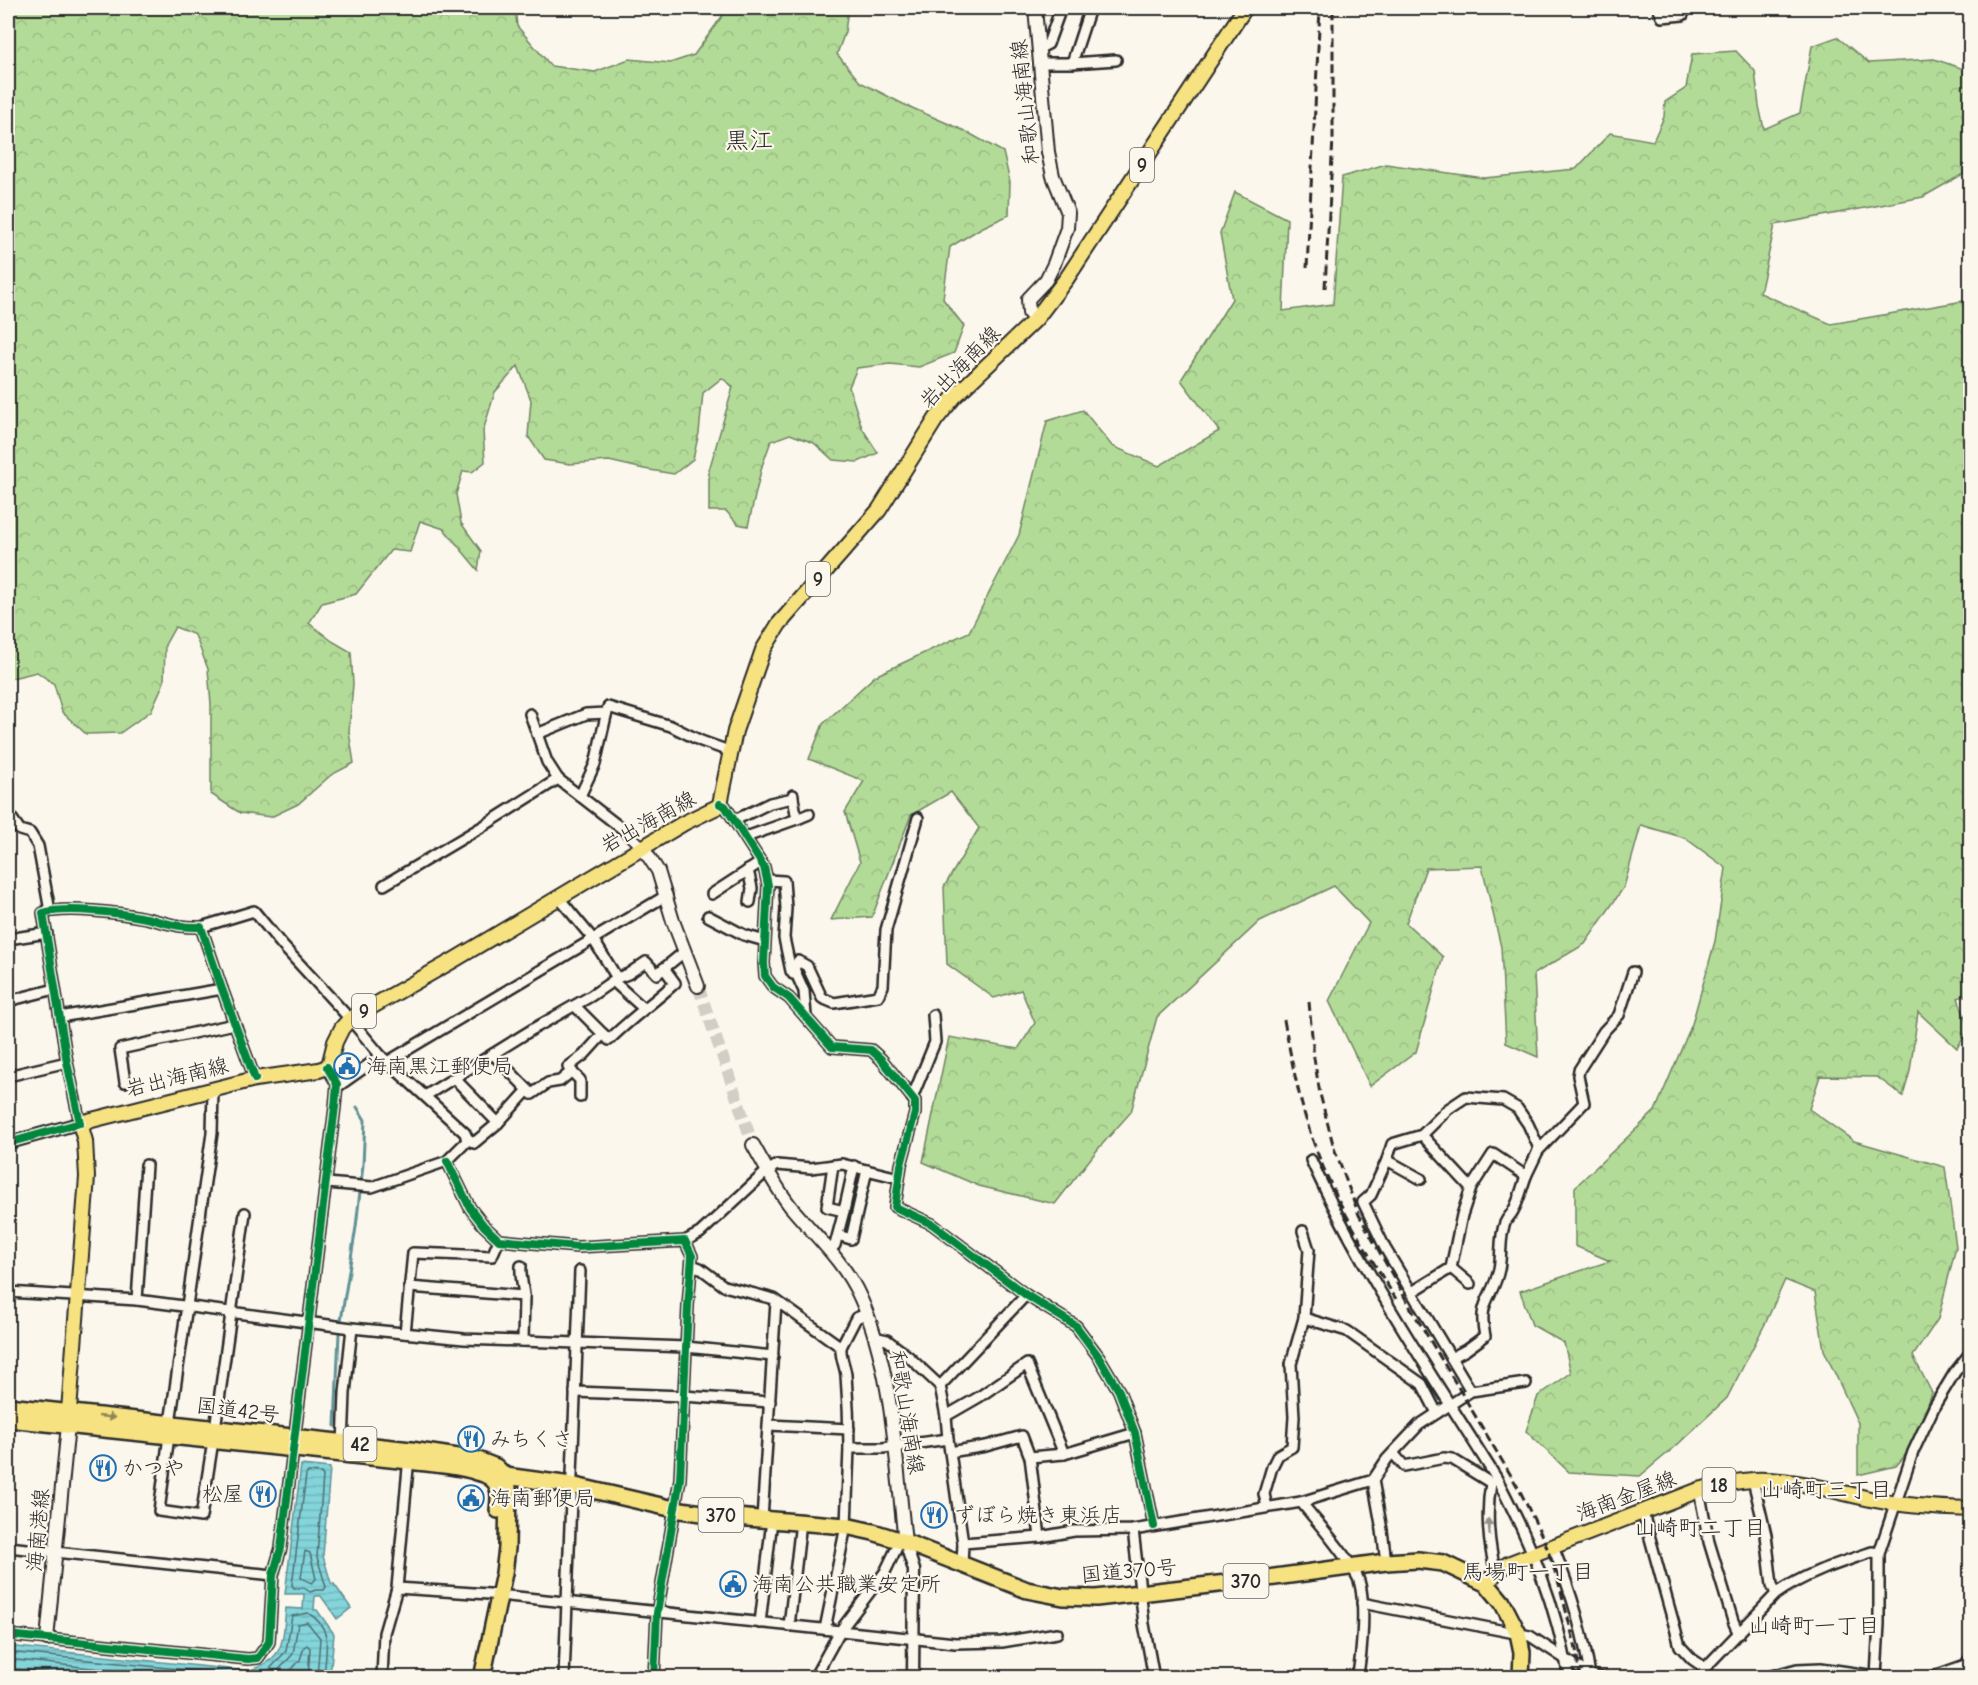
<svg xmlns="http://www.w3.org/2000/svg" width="1978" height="1685" font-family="'Comic Neue','Klee One',sans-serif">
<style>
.forest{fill:url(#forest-crowns);stroke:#6f8362;stroke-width:1.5}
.water{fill:url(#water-rules);stroke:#609195;stroke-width:1.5}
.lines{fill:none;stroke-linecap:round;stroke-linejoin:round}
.shore{stroke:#4e6f71;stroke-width:1.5}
.stream{stroke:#609195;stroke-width:3}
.river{stroke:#83d5db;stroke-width:18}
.secondary-tunnel{stroke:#d1cec5;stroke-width:12;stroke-dasharray:12 6;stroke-linecap:butt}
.minor-casing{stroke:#2b2b2b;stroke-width:14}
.tertiary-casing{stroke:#2b2b2b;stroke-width:15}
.secondary-casing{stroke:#2b2b2b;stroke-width:16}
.primary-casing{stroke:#2b2b2b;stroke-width:18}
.trunk-casing{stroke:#2b2b2b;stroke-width:20}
.minor{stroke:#fbf7ec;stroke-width:9}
.tertiary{stroke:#fbf7ec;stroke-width:10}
.secondary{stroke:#fbf7ec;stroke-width:12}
.primary{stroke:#f7e281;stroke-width:14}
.trunk{stroke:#f7e281;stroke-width:15}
.rail{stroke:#2b2b2b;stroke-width:3;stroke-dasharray:9 4.5;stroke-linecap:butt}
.cycleway-casing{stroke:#fbf7ec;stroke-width:11}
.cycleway{stroke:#00873e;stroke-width:8}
.oneway{fill:#918656}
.oneway2{fill:#93918c}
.labels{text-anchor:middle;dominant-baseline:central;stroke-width:4.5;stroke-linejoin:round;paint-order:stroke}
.shield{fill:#fbf7ec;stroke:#696865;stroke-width:1.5}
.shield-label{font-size:20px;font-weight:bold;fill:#2b2b2b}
.street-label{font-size:21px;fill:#2b2b2b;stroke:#fbf7ec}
.poi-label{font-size:21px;fill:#2b2b2b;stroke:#fbf7ec;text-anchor:start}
.neighbourhood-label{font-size:22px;fill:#2b2b2b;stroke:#fbf7ec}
.quarter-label{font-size:24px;fill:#2b2b2b;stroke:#fbf7ec}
</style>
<defs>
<pattern id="forest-crowns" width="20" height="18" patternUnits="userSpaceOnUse" patternTransform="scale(1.5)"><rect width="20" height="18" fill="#b3db98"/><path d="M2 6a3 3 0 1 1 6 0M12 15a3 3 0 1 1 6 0" fill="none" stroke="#9abc83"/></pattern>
<pattern id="water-rules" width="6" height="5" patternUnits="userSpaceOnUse" patternTransform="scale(1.5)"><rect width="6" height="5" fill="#83d5db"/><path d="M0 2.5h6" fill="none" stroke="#71b7bc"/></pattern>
</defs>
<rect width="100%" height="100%" fill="#fbf7ec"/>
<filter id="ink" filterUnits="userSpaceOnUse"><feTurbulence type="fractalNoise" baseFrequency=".0167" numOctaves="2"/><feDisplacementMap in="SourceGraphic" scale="12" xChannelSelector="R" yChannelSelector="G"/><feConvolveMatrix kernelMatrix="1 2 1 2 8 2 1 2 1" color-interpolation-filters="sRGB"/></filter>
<g filter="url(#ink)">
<g class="forest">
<polygon points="8,8 515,8 517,26 551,66 595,72 629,59 670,63 694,55 728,8 848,8 845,32 837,54 860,82 903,104 965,131 1003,152 1010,182 1009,215 981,228 950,247 943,299 964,326 954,353 919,367 890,364 857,368 849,387 862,428 878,453 858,462 833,460 814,443 790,434 771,441 762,466 748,526 738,524 726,511 709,511 709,470 733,387 722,378 703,393 699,433 693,459 674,474 644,469 609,461 570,464 544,460 528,436 531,400 518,366 495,392 483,431 485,462 472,472 463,471 456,494 461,523 481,551 478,570 444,529 420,521 410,552 391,550 356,594 322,603 309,623 332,641 351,652 353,684 349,732 354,763 331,775 298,804 271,817 240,813 211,794 211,704 208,669 195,635 175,627 165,645 164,682 151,711 120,733 86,734 62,712 54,684 37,672 8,679"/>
<polygon points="1837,37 1869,63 1934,59 1970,71 1970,170 1923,197 1775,225 1760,293 1831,324 1970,300 1970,994 1958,998 1969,1029 1957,1048 1918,1012 1910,1071 1903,1096 1877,1077 1820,1076 1809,1109 1854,1141 1945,1167 1956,1247 1938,1319 1913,1356 1932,1393 1913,1446 1896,1466 1858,1475 1858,1423 1824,1350 1815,1292 1785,1280 1766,1322 1727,1398 1676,1446 1640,1476 1569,1472 1526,1431 1538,1396 1571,1373 1564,1343 1532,1325 1520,1291 1610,1261 1575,1246 1575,1187 1655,1111 1692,1024 1715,941 1726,868 1685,838 1641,825 1624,887 1585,944 1534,974 1538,1057 1506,1043 1501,947 1482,866 1426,868 1406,923 1443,957 1416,1052 1370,1086 1329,1001 1369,923 1334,886 1260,921 1157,1017 1131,1112 1098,1149 1055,1204 979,1186 923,1162 949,1037 1018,1049 1035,1023 1021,990 994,998 947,964 944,887 979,828 951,792 911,815 872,917 831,920 860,862 845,812 864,781 809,759 823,724 875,676 969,632 1019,535 1047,421 1083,410 1112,446 1159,466 1219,431 1181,380 1232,299 1220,233 1235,192 1287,219 1283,311 1333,304 1342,177 1386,164 1484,178 1576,169 1610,133 1653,141 1664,117 1665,102 1686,88 1692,54 1736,51 1755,71 1759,106 1764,129 1800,113 1812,46"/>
</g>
<path class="water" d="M301,1465L330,1468L323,1556L331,1583L334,1584L351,1608L337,1619L321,1596H315L314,1610H317L334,1634L330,1677H8V1646L248,1671C286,1658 282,1643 286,1608L303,1609L304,1594H285Z"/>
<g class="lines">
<g class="shore">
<polygon points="308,1472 321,1473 323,1476 317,1557 326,1587 324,1590 316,1590 310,1592 304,1588 294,1588 292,1585 306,1475"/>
<polygon points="305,1551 310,1553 316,1579 312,1583 301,1578"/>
<path d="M8,1652L249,1676L269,1670L286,1651L292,1616L308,1613C335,1629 325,1652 324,1678"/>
<polyline points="8,1659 184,1678"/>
<polyline points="8,1668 96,1678"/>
<polyline points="270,1678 275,1674 293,1654 298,1624 307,1622 320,1638 317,1678"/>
<polyline points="284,1678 300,1660 304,1647 307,1645 310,1648 308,1678"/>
</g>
<polyline class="stream" points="335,1426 339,1333 356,1227 363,1165 365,1120 357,1107"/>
<polyline class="river" points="1955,1678 1970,1669"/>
<polyline class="secondary-tunnel" points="698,986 753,1145"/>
<g class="minor-casing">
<g id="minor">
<polyline points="1658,8 1662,17 1683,15"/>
<polyline points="1038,49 1048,44 1061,8"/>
<polyline points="1040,63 1072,63 1116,60"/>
<polyline points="1072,63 1090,8"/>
<polyline points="530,714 547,762 558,779 625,831 643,848"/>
<polyline points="537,734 586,714 607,713"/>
<polyline points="580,796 595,764 608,707 671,726 701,741 729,751"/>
<polyline points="720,804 725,806 764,867 768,885 764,963 765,976 773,987 789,998 832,1047 871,1050 881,1059 915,1101 915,1113 901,1165 895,1207 932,1224 1026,1295 1076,1326 1099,1357 1119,1391 1135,1433 1154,1526"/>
<polyline points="8,813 20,830 30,833 38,846 50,911"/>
<polyline points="797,819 809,814"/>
<polyline points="735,820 770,803 793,798 793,795"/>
<polyline points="746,837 797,819 793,798"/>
<polyline points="748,870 752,888 750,902"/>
<polyline points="767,880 784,881 786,908 784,938 791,971 793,974"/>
<polyline points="384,885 485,825 558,779"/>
<polyline points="712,894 761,862"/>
<polyline points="559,898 593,939 617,978"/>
<polyline points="708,916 744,935 765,941"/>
<polyline points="201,927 254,911 282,945 350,1019 381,1056 465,1133 468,1140 447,1161 372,1187 327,1183"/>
<polyline points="8,939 47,933"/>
<polyline points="613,981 643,1008"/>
<polyline points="8,1001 55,989"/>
<polyline points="575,1006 603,1034"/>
<polyline points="806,1016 804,991 794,969 798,961 807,966 822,998 834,1003 878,996 883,986 886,930 918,818"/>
<polyline points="60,1017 222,989"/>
<polyline points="493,1054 532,1094 548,1083 560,1081 572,1071"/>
<polyline points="387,1062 667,895"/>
<path d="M568,1067L584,1055L603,1034L609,1040C630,1019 653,1003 675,983L664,968"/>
<polyline points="569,1069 580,1080 580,1097"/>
<polyline points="8,1076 67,1062"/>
<polyline points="454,1078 498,1123"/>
<polyline points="125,1082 120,1049 234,1024"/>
<polyline points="337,1087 381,1056"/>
<polyline points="425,1096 533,1029 591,996 617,978 628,974 646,962 657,974 684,952"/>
<polyline points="912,1098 935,1042 933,1015"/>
<path d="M80,1123L67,1062L43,913C66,906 121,913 146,918C167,923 180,928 201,927L222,989L255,1079"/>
<polyline points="466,1137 474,1143 498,1123 528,1090"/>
<path d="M1311,1160C1362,1272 1432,1375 1497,1479C1532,1545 1556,1604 1569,1678"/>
<polyline points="1387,1160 1371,1195 1363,1202 1385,1248 1471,1391"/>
<polyline points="447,1161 470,1208 484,1226 499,1240 578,1247 685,1241 692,1256 688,1306 680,1479 657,1613 654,1678"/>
<polyline points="1526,1176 1538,1151 1584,1103 1578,1076 1579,1070 1604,1031 1619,1015 1633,972"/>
<polyline points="1421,1179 1387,1160 1392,1144 1422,1135 1448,1109 1466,1097 1503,1100 1517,1108 1528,1124 1538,1146 1538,1151"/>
<polyline points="844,1211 854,1166"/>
<polyline points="838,1235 851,1239 867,1170"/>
<polyline points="685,1241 700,1233 767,1171 777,1165 811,1168 842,1164 899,1178"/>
<polyline points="830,1250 835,1245 844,1211 827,1207 833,1165"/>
<polyline points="692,1265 700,1268 724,1286 774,1299 841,1347 856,1318 866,1314"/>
<path d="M521,1266C520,1277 523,1285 524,1296"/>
<polyline points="1451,1268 1470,1284"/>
<polyline points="409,1287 524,1296 523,1341"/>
<polyline points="8,1292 137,1300 352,1328 464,1339 686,1347 773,1356"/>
<polyline points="1412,1292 1451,1268 1462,1215 1471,1188 1422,1135"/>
<polyline points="137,1300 146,1165"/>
<polyline points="1304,1318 1347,1331 1422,1384 1437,1413"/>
<polyline points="405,1333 413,1253 492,1256 499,1240"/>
<polyline points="874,1337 887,1340 908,1356 940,1386 946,1416"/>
<path d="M841,1347C840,1357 845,1366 846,1375C848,1399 849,1424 849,1448H883L948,1439L950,1452L986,1446L1022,1436L1030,1457L1040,1537"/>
<path d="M1451,1358L1466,1350L1485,1336C1477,1301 1493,1299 1499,1269C1502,1254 1499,1237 1505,1223C1507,1218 1511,1215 1513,1211C1519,1201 1522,1187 1526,1176L1493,1154L1471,1188"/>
<polyline points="940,1386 1026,1295"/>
<polyline points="575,1392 683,1396 770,1402"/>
<polyline points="170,1423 212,1133 213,1090"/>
<polyline points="769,1425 849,1429"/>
<polyline points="215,1429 245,1213"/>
<polyline points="169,1436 159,1511 201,1517 213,1441"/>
<polyline points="948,1439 946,1416 979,1397 1027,1364 1064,1454"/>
<polyline points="343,1445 345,1393 352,1328"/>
<polyline points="950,1452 963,1543"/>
<polyline points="1393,1453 1404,1466 1444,1458 1452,1459 1491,1483"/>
<polyline points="1030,1457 1064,1454 1135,1433"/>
<polyline points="1373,1480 1382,1530 1386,1562"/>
<polyline points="1753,1480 1766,1535 1772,1585 1776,1594"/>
<path d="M1491,1483C1486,1511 1488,1544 1496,1572"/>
<polyline points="1699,1490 1709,1542 1733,1621 1739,1634"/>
<path d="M1301,1502C1320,1526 1342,1549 1357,1576C1367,1595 1362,1656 1357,1678"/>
<polyline points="1267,1507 1264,1494 1272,1467 1278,1455 1292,1447 1294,1417 1291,1364 1304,1318 1309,1250 1303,1231"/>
<polyline points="1643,1513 1680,1646 1692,1659 1705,1668"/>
<polyline points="762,1519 776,1302"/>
<polyline points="1133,1530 1144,1624 1154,1678"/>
<polyline points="8,1547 273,1575"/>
<path d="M1553,1547C1570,1589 1584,1632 1590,1677"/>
<polyline points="962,1565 963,1543 1040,1537 1074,1531 1133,1530 1301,1502 1373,1480 1387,1459 1419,1425 1471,1391 1526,1383"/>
<polyline points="397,1588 489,1594 955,1643 1002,1642 1057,1633"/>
<polyline points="1362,1603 1530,1636 1590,1675 1604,1678"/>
<polyline points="760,1623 772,1520"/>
<polyline points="789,1626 801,1522"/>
<polyline points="825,1629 846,1526 849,1448"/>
<polyline points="8,1635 248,1659 258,1658 269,1642 273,1575 281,1548 335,1107 337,1084 327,1067"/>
<polyline points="1876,1676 1879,1624 1879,1553 1913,1452 1935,1405 1955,1372 1970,1353"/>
<polyline points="382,1678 384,1633 397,1588 409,1457"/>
<polyline points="564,1678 580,1271"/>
<polyline points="814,1678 840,1631 885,1572 900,1541"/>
<path d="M1701,1678L1705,1668L1776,1594C1804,1574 1839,1563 1872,1552L1879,1553"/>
<polyline points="1764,1678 1797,1669 1821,1668 1889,1678"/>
<polyline points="1926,1678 1931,1677 1965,1665 1970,1659"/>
</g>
</g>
<g class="tertiary-casing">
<g id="tertiary">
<polyline points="8,1143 80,1123"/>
<polyline points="905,1542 914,1570 913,1678"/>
</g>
</g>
<g class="secondary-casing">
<g id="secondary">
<polyline points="1035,320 1029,313 1028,299 1046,280 1054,264 1067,228 1068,213 1053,176 1048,152 1035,8"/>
<polyline points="643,848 658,871 673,921 698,986"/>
<path d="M753,1145C765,1166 776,1188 791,1207C815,1236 844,1261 860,1297C893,1368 896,1464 905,1542"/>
<polyline points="47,1639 68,1425"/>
</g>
</g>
<g class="primary-casing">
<g id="primary">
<polyline points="68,1424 87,1177 85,1141 80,1123 255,1079 319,1070 327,1067 330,1062 335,1042 342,1028 350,1019 454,960 684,823 717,807 720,804 735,731 763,650 779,624 879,510 936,419 954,397 1035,320 1067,278 1245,8"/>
<path d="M1487,1584L1496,1572L1508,1564L1699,1490C1717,1485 1735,1481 1753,1480C1794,1478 1835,1492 1875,1500C1906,1506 1938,1508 1970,1509"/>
</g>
</g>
<g class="trunk-casing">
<g id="trunk">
<polyline points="8,1406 411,1450 478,1460 496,1467 504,1475 508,1487 507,1548 504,1573 482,1678"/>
<path d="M8,1419L409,1461C428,1464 483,1466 495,1482C501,1490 499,1500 498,1510"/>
<polyline points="476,1472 571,1485 674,1509 723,1516 846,1526 873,1532 905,1542 1027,1590 1063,1597 1096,1598 1253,1580 1386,1562 1418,1560 1443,1563 1487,1584 1502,1602 1518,1633 1522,1652 1521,1678"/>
</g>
</g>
<use href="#minor" class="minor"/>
<use href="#tertiary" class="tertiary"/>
<use href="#secondary" class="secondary"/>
<use href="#primary" class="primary"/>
<use href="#trunk" class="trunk"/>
<g class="rail">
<polyline points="1307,268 1320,8"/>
<polyline points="1325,288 1333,138 1333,8"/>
<polyline points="1309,1002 1314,1058 1320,1094 1334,1148 1359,1215 1409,1305 1519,1489 1545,1542 1559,1584 1576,1649 1580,1678"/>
<path d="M1284,1020C1291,1057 1298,1096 1310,1132C1329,1191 1363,1246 1396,1299"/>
</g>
<g class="cycleway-casing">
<g id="cycleway">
<polyline points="720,804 725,806 764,867 768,885 764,963 765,976 773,987 789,998 832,1047 871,1050 881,1059 915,1101 915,1113 901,1165 895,1207 932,1224 1026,1295 1076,1326 1099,1357 1119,1391 1135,1433 1154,1526"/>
<path d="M8,1143L80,1123L67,1062L43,913C66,906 121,913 146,918C167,923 180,928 201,927L222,989L255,1079"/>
<polyline points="447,1161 470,1208 484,1226 499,1240 578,1247 685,1241 692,1256 688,1306 680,1479 657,1613 654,1678"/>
<polyline points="8,1635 248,1659 258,1658 269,1642 273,1575 281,1548 335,1107 337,1084 327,1067"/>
</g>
</g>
<use href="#cycleway" class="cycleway"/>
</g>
<defs><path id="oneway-solid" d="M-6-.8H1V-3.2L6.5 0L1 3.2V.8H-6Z" transform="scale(1.5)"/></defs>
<use class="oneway" href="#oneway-solid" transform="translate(107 1417) rotate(6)"/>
<use class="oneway2" href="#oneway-solid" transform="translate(1489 1527) rotate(-95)"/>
</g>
<defs>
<g id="civic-ring" transform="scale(1.35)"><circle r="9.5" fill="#fbf7ec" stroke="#1f6fb2" stroke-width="1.5"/><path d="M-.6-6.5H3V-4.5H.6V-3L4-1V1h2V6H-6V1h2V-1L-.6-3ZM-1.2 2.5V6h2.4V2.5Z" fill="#1f6fb2"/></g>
<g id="restaurant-ring" transform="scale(1.35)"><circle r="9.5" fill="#fbf7ec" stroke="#1f6fb2" stroke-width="1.5"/><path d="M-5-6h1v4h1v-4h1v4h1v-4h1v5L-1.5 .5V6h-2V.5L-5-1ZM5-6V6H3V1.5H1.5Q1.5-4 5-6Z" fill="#1f6fb2"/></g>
</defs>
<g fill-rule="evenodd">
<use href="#civic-ring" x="347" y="1066"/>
<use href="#restaurant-ring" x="471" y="1439"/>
<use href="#restaurant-ring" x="103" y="1468"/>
<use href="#restaurant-ring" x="263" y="1494"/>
<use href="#civic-ring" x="471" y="1498"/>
<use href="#restaurant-ring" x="934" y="1515"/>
<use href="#civic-ring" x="733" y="1584"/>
</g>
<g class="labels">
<g class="shield">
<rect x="1130" y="148" width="24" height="34" rx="4.5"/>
<rect x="806" y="562" width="24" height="34" rx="4.5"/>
<rect x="352" y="994" width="24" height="34" rx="4.5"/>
<rect x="343.5" y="1427" width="33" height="34" rx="4.5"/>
<rect x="1702.5" y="1468" width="33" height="34" rx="4.5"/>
<rect x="698.5" y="1498" width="45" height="34" rx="4.5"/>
<rect x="1223.5" y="1564" width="45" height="34" rx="4.5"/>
</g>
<g class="shield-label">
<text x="1142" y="165">9</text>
<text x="818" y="579">9</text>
<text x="364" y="1011">9</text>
<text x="360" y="1444">42</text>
<text x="1719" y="1485">18</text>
<text x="721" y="1515">370</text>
<text x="1246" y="1581">370</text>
</g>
<g class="street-label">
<text transform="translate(1025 102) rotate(-96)">和歌山海南線</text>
<text transform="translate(960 367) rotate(-46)">岩出海南線</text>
<text transform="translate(648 822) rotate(-29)">岩出海南線</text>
<text transform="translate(177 1077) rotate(-14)">岩出海南線</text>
<text transform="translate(238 1410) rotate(7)">国道42号</text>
<text transform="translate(907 1412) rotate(81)">和歌山海南線</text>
<text transform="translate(1626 1496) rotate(-21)">海南金屋線</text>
<text transform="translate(38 1530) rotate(-85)">海南港線</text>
<text transform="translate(1129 1571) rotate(-5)">国道370号</text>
</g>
<g class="poi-label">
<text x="366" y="1066">海南黒江郵便局</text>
<text x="490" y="1439">みちくさ</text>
<text x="122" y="1468">かつや</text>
<text x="244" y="1494" text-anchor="end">松屋</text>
<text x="490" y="1498">海南郵便局</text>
<text x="954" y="1515">ずぼら焼き東浜店</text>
<text x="752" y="1584">海南公共職業安定所</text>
</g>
<g class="neighbourhood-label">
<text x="1826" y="1490">山崎町三丁目</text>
<text x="1700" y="1528">山崎町二丁目</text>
<text x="1528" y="1572">馬場町一丁目</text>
<text x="1814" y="1626">山崎町一丁目</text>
</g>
<g class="quarter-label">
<text x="749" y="140">黒江</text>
</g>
</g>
<rect width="1978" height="1685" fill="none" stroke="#fbf7ec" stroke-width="30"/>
<rect x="15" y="15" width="1948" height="1655" fill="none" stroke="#2b2b2b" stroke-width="2" filter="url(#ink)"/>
</svg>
